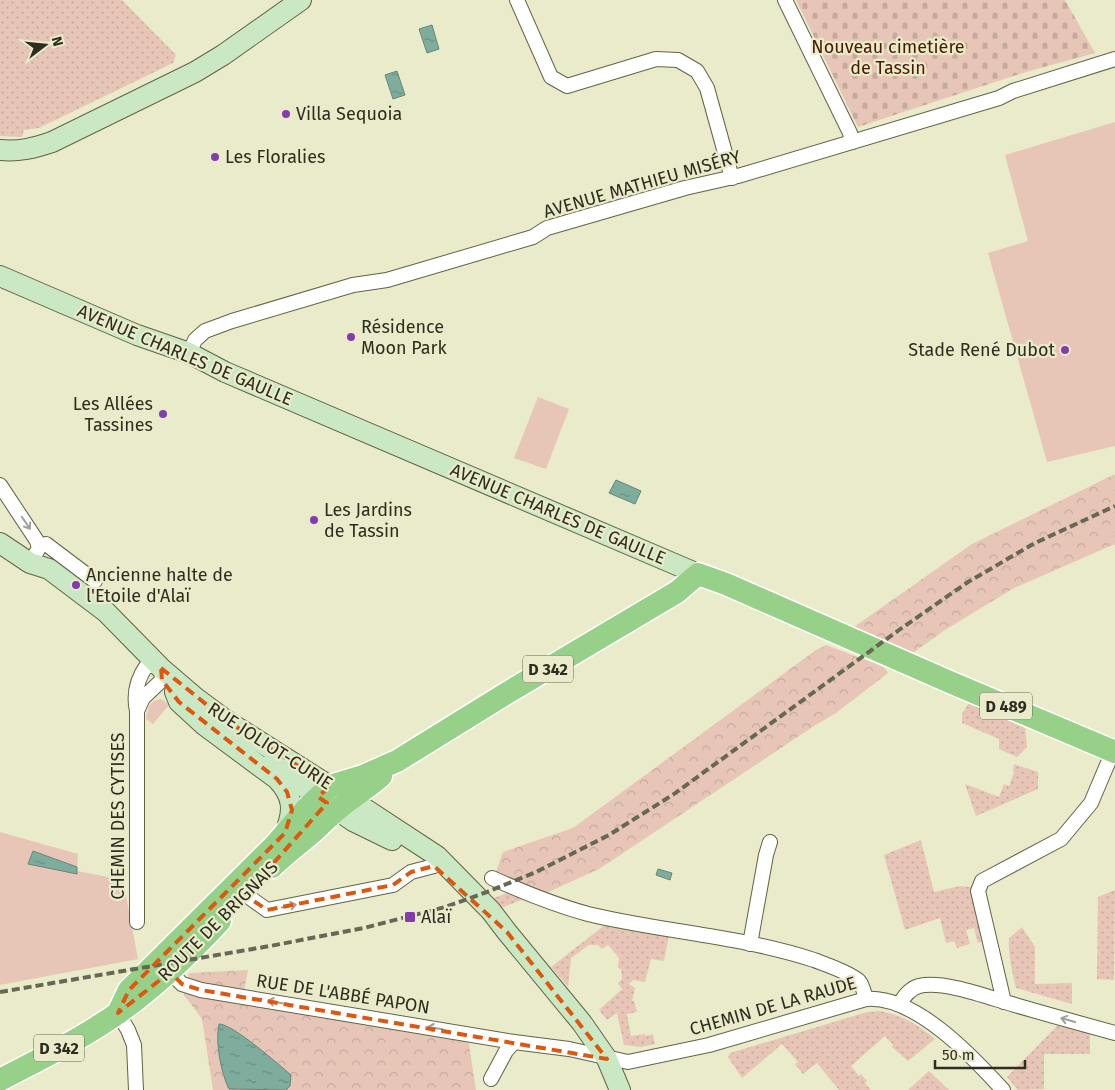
<svg xmlns="http://www.w3.org/2000/svg" width="1115" height="1090" font-family="'Fira Sans',sans-serif">
<style>
.grass{fill:url(#grass-dots)}
.forest{fill:url(#forest-crowns)}
.cemetery{fill:url(#cemetery-stones)}
.park{fill:#e7c6b8}
.water{fill:url(#water-ripples);stroke:#668778}
.lines{fill:none;stroke-linecap:round;stroke-linejoin:round}
.street-casing{stroke:#626346;stroke-width:16}
.secondary-casing{stroke:#626346;stroke-width:22}
.primary-casing{stroke:#fff;stroke-width:25}
.street{stroke:#fff;stroke-width:14}
.secondary{stroke:#cbe8c4;stroke-width:20}
.primary{stroke:#97d089;stroke-width:22}
.rail{stroke:#666754;stroke-width:4;stroke-dasharray:8 4;stroke-linecap:butt}
.oneway{stroke:#a0a09b}
.marked{fill:none;stroke:#df570d;stroke-width:4;stroke-dasharray:10 6;stroke-linejoin:round}
.poi-dot{fill:#833caf;stroke:#eaebca;stroke-width:2}
.labels{text-anchor:middle;dominant-baseline:central;stroke-width:4.5;stroke-linejoin:round;paint-order:stroke}
.shield{fill:#eaebca;stroke:#666653;stroke-width:1}
.shield-label{font-size:16px;font-weight:bold;fill:#2d2d20}
.park-label{font-size:18px;fill:#4b1800;stroke:#eaebca}
.poi-label{font-size:18px;fill:#2d2d20;stroke:#eaebca;text-anchor:start}
.street-label{font-size:18px;fill:#2d2d20;stroke:#eaebca}
</style>
<defs>
<pattern id="grass-dots" width="8" height="8" patternUnits="userSpaceOnUse" patternTransform="scale(1.25)"><rect width="8" height="8" fill="#e7c6b8"/><path d="M2 2h.1M6 6h.1" fill="none" stroke="#c6aa9e" stroke-width="1.8" stroke-linecap="round"/></pattern>
<pattern id="forest-crowns" width="20" height="18" patternUnits="userSpaceOnUse" patternTransform="scale(1.25)"><rect width="20" height="18" fill="#e7c6b8"/><path d="M2 6a3 3 0 1 1 6 0M12 15a3 3 0 1 1 6 0" fill="none" stroke="#c6aa9e"/></pattern>
<pattern id="cemetery-stones" width="16" height="16" patternUnits="userSpaceOnUse" patternTransform="scale(1.25)"><rect width="16" height="16" fill="#e7c6b8"/><path d="M2 7V4a2 2 0 0 1 4 0v3zM10 15v-3a2 2 0 0 1 4 0v3z" fill="#c6aa9e"/></pattern>
<pattern id="water-ripples" width="26" height="14" patternUnits="userSpaceOnUse" patternTransform="scale(1.25)"><rect width="26" height="14" fill="#7ead9d"/><path d="M2 4q2-2 4 0t4 0M15 11q2-2 4 0t4 0" fill="none" stroke="#688d80"/></pattern>
</defs>
<rect width="100%" height="100%" fill="#eaebca"/>
<g class="grass">
<polygon points="0,0 122,0 176,55 173,63 39,128 24,130 22,137 0,136"/>
<polygon points="969,703 1025,728 1027,747 1017,757 999,749 999,739 962,723 962,714"/>
<polygon points="1014,764 1038,772 1038,789 976,816 965,784 999,797 1004,784 1009,786 1014,772 1013,771"/>
<polygon points="921,840 934,892 960,886 971,887 983,941 978,943 974,928 966,930 970,944 957,948 954,941 946,943 940,918 905,930 884,855"/>
<polygon points="1115,890 1114,980 1097,979 1098,897"/>
<polygon points="509,892 524,899 498,909 489,900"/>
<polygon points="606,924 669,935 664,961 651,959 645,982 633,980 629,984 635,988 632,1001 634,1001 637,1012 627,1014 631,1036 645,1034 646,1036 653,1034 655,1044 641,1047 624,1045 617,1013 607,1020 599,1010 622,989 618,983 622,979 621,969 618,968 619,958 608,945 602,949 598,945 589,945 571,958 568,987 551,967"/>
<path d="M1022,927L1035,947V984L1072,983V1004L1016,988C1012,971 1008,955 1009,938Z"/>
<path d="M880,1011C905,1016 916,1024 935,1039L908,1061L892,1047L893,1045L885,1036L851,1066L859,1076L861,1074L867,1081L865,1083L871,1090H839L817,1063L803,1074L795,1064L798,1062L782,1044L742,1078L728,1057L730,1053L867,1012Z"/>
<polygon points="1058,1025 1090,1034 1090,1054 1044,1054 1044,1089 1018,1090 1007,1077"/>
<polygon points="929,1071 949,1090 908,1090"/>
</g>
<g class="forest">
<polygon points="1115,474 1115,544 1014,588 945,630 910,655 854,627 972,544"/>
<polygon points="826,645 884,667 888,673 836,713 814,726 599,869 546,893 495,875 503,852 573,828 816,650"/>
<polygon points="248,970 242,1001 468,1038 476,1090 213,1090 202,1019 184,995 189,973"/>
</g>
<polygon class="cemetery" points="796,0 1065,0 1095,53 1026,72 858,127"/>
<g class="park">
<polygon points="1115,122 1115,446 1047,462 988,253 1028,241 1005,155"/>
<polygon points="538,397 569,409 546,469 514,458"/>
<path d="M162,699L169,705L153,724L146,719C148,708 149,700 162,699Z"/>
<polygon points="0,832 78,854 77,871 123,880 138,959 0,985"/>
</g>
<g class="water">
<polygon points="432,25 439,49 427,53 419,29"/>
<polygon points="397,71 405,95 393,99 385,75"/>
<polygon points="616,480 641,491 635,504 609,493"/>
<polygon points="33,851 77,867 77,874 28,864"/>
<polygon points="658,869 672,873 670,880 656,875"/>
<path d="M219,1024C233,1024 278,1064 291,1075L290,1086L286,1090L229,1089C221,1073 215,1042 219,1024Z"/>
</g>
<g class="lines">
<g class="street-casing">
<g id="street">
<polyline points="517,0 551,77 567,86 656,59 678,60 697,71 707,88 732,178"/>
<polyline points="785,0 850,133 852,142"/>
<polyline points="189,353 195,340 205,331 232,321 353,285 387,280 533,237 547,228 685,188 738,176 999,98 1013,91 1115,59"/>
<polyline points="0,485 37,541 39,548 30,563"/>
<polyline points="39,546 46,544 95,581"/>
<path d="M137,711L143,698L162,680L161,668L147,665C137,679 133,693 137,711V922"/>
<path d="M492,878C523,892 555,905 588,914C663,932 741,936 814,960C827,965 849,972 859,981C863,986 864,993 866,999"/>
<polyline points="246,895 267,910 393,885 411,872 434,866"/>
<polyline points="750,944 766,855 770,842"/>
<path d="M170,972L182,984L201,990L514,1042L569,1049L628,1062L709,1045L866,999C915,995 972,1056 1003,1090"/>
<polyline points="1004,1002 978,891 982,881 1061,839 1091,803 1113,751"/>
<path d="M900,1004C904,996 909,989 919,986C944,980 990,998 1015,1005C1049,1015 1082,1024 1115,1033"/>
<polyline points="118,1013 128,1030 134,1045 136,1090"/>
<polyline points="491,1079 506,1051 514,1042"/>
</g>
</g>
<g class="secondary-casing">
<g id="secondary">
<path d="M0,150C19,152 34,148 52,142L195,72L223,55L301,0"/>
<polyline points="0,276 137,335 189,353 225,372 698,574"/>
<polyline points="0,543 30,563 49,569 106,612 161,668 196,698 227,721 350,799 437,856 491,911 507,932 582,1023 607,1059 620,1090"/>
<path d="M175,692L179,702L204,725L277,779C294,797 294,811 285,833"/>
<polyline points="271,764 353,821 392,840"/>
</g>
</g>
<g class="primary-casing">
<g id="primary">
<path d="M272,867C285,854 299,844 313,832C325,821 337,808 351,799C361,791 371,785 381,776"/>
<polyline points="118,1013 129,990 275,845 307,808 330,786 363,776 397,761 507,693 677,592 698,574 726,584 952,683 1115,752"/>
<path d="M0,1080C32,1063 66,1047 97,1027C143,999 183,961 220,921"/>
</g>
</g>
<use href="#street" class="street"/>
<use href="#secondary" class="secondary"/>
<use href="#primary" class="primary"/>
<polyline class="rail" points="0,992 270,946 364,928 445,907 487,892 534,873 609,835 674,794 899,630 968,582 1035,543 1115,506"/>
</g>
<defs><path id="oneway-shaft" d="M-6 0H5M1.5-3L5.5 0L1.5 3" fill="none" stroke-width="1.6" stroke-linecap="round" stroke-linejoin="round" transform="scale(1.25)"/></defs>
<g class="oneway">
<use href="#oneway-shaft" transform="translate(26 523) rotate(56)"/>
<use href="#oneway-shaft" transform="translate(289 906) rotate(-11)"/>
<use href="#oneway-shaft" transform="translate(275 1002) rotate(-171)"/>
<use href="#oneway-shaft" transform="translate(1068 1020) rotate(-164)"/>
<use href="#oneway-shaft" transform="translate(435 1028) rotate(-171)"/>
</g>
<path class="marked" d="M161,668L227,721L330,786L318,797L327,803L245,895L267,910L393,885L411,872L434,866L507,932L607,1059L201,990L182,984L170,972L118,1013L129,990L285,833L292,810L287,792L277,779L179,702L162,680Z"/>
<g class="poi-dot">
<circle cx="286" cy="114" r="5"/>
<circle cx="215" cy="157" r="5"/>
<circle cx="351" cy="337" r="5"/>
<circle cx="1065" cy="350" r="5"/>
<circle cx="163" cy="414" r="5"/>
<circle cx="314" cy="520" r="5"/>
<circle cx="76" cy="585" r="5"/>
<rect x="404" y="911" width="12" height="12" rx="2.5"/>
</g>
<g class="labels">
<g class="shield">
<rect x="523" y="655.5" width="50" height="27" rx="4"/>
<rect x="980" y="692.5" width="52" height="27" rx="4"/>
<rect x="34" y="1034.5" width="50" height="27" rx="4"/>
</g>
<g class="shield-label">
<text x="548" y="669">D 342</text>
<text x="1006" y="706">D 489</text>
<text x="59" y="1048">D 342</text>
</g>
<g class="park-label">
<text x="888" y="47">Nouveau cimetière<tspan x="888" dy="21">de Tassin</tspan></text>
</g>
<g class="poi-label">
<text x="296" y="114">Villa Sequoia</text>
<text x="225" y="157">Les Floralies</text>
<text x="361" y="327">Résidence<tspan x="361" dy="21">Moon Park</tspan></text>
<text x="1055" y="350" text-anchor="end">Stade René Dubot</text>
<text x="153" y="404" text-anchor="end">Les Allées<tspan x="153" dy="21">Tassines</tspan></text>
<text x="324" y="510">Les Jardins<tspan x="324" dy="21">de Tassin</tspan></text>
<text x="86" y="575">Ancienne halte de<tspan x="86" dy="21">l'Etoile d'Alaï</tspan></text>
<text x="421" y="917">Alaï</text>
</g>
<g class="street-label">
<text transform="translate(642 184) rotate(-16)">AVENUE MATHIEU MISÉRY</text>
<text transform="translate(185 355) rotate(23)">AVENUE CHARLES DE GAULLE</text>
<text transform="translate(558 514) rotate(23)">AVENUE CHARLES DE GAULLE</text>
<text transform="translate(270 746) rotate(33)">RUE JOLIOT-CURIE</text>
<text transform="translate(118 816) rotate(-90)">CHEMIN DES CYTISES</text>
<text transform="translate(218 921) rotate(-45)">ROUTE DE BRIGNAIS</text>
<text transform="translate(343 994) rotate(9)">RUE DE L'ABBÉ PAPON</text>
<text transform="translate(773 1006) rotate(-16)">CHEMIN DE LA RAUDE</text>
</g>
</g>
<g transform="translate(45 45) rotate(74)" stroke="#eaebca" stroke-width="4" paint-order="stroke">
<path d="M0-4L9 19L0 12L-9 19Z" fill="#2d2d20"/>
<text y="-8" font-size="14" font-weight="bold" text-anchor="middle" fill="#2d2d20">N</text>
</g>
<path d="M935 1060v8h90v-8" fill="none" stroke="#2d2d20" stroke-width="2.5"/>
<text x="942" y="1060" font-size="15" fill="#2d2d20" stroke="#eaebca" stroke-width="4" paint-order="stroke">50 m</text>
</svg>
